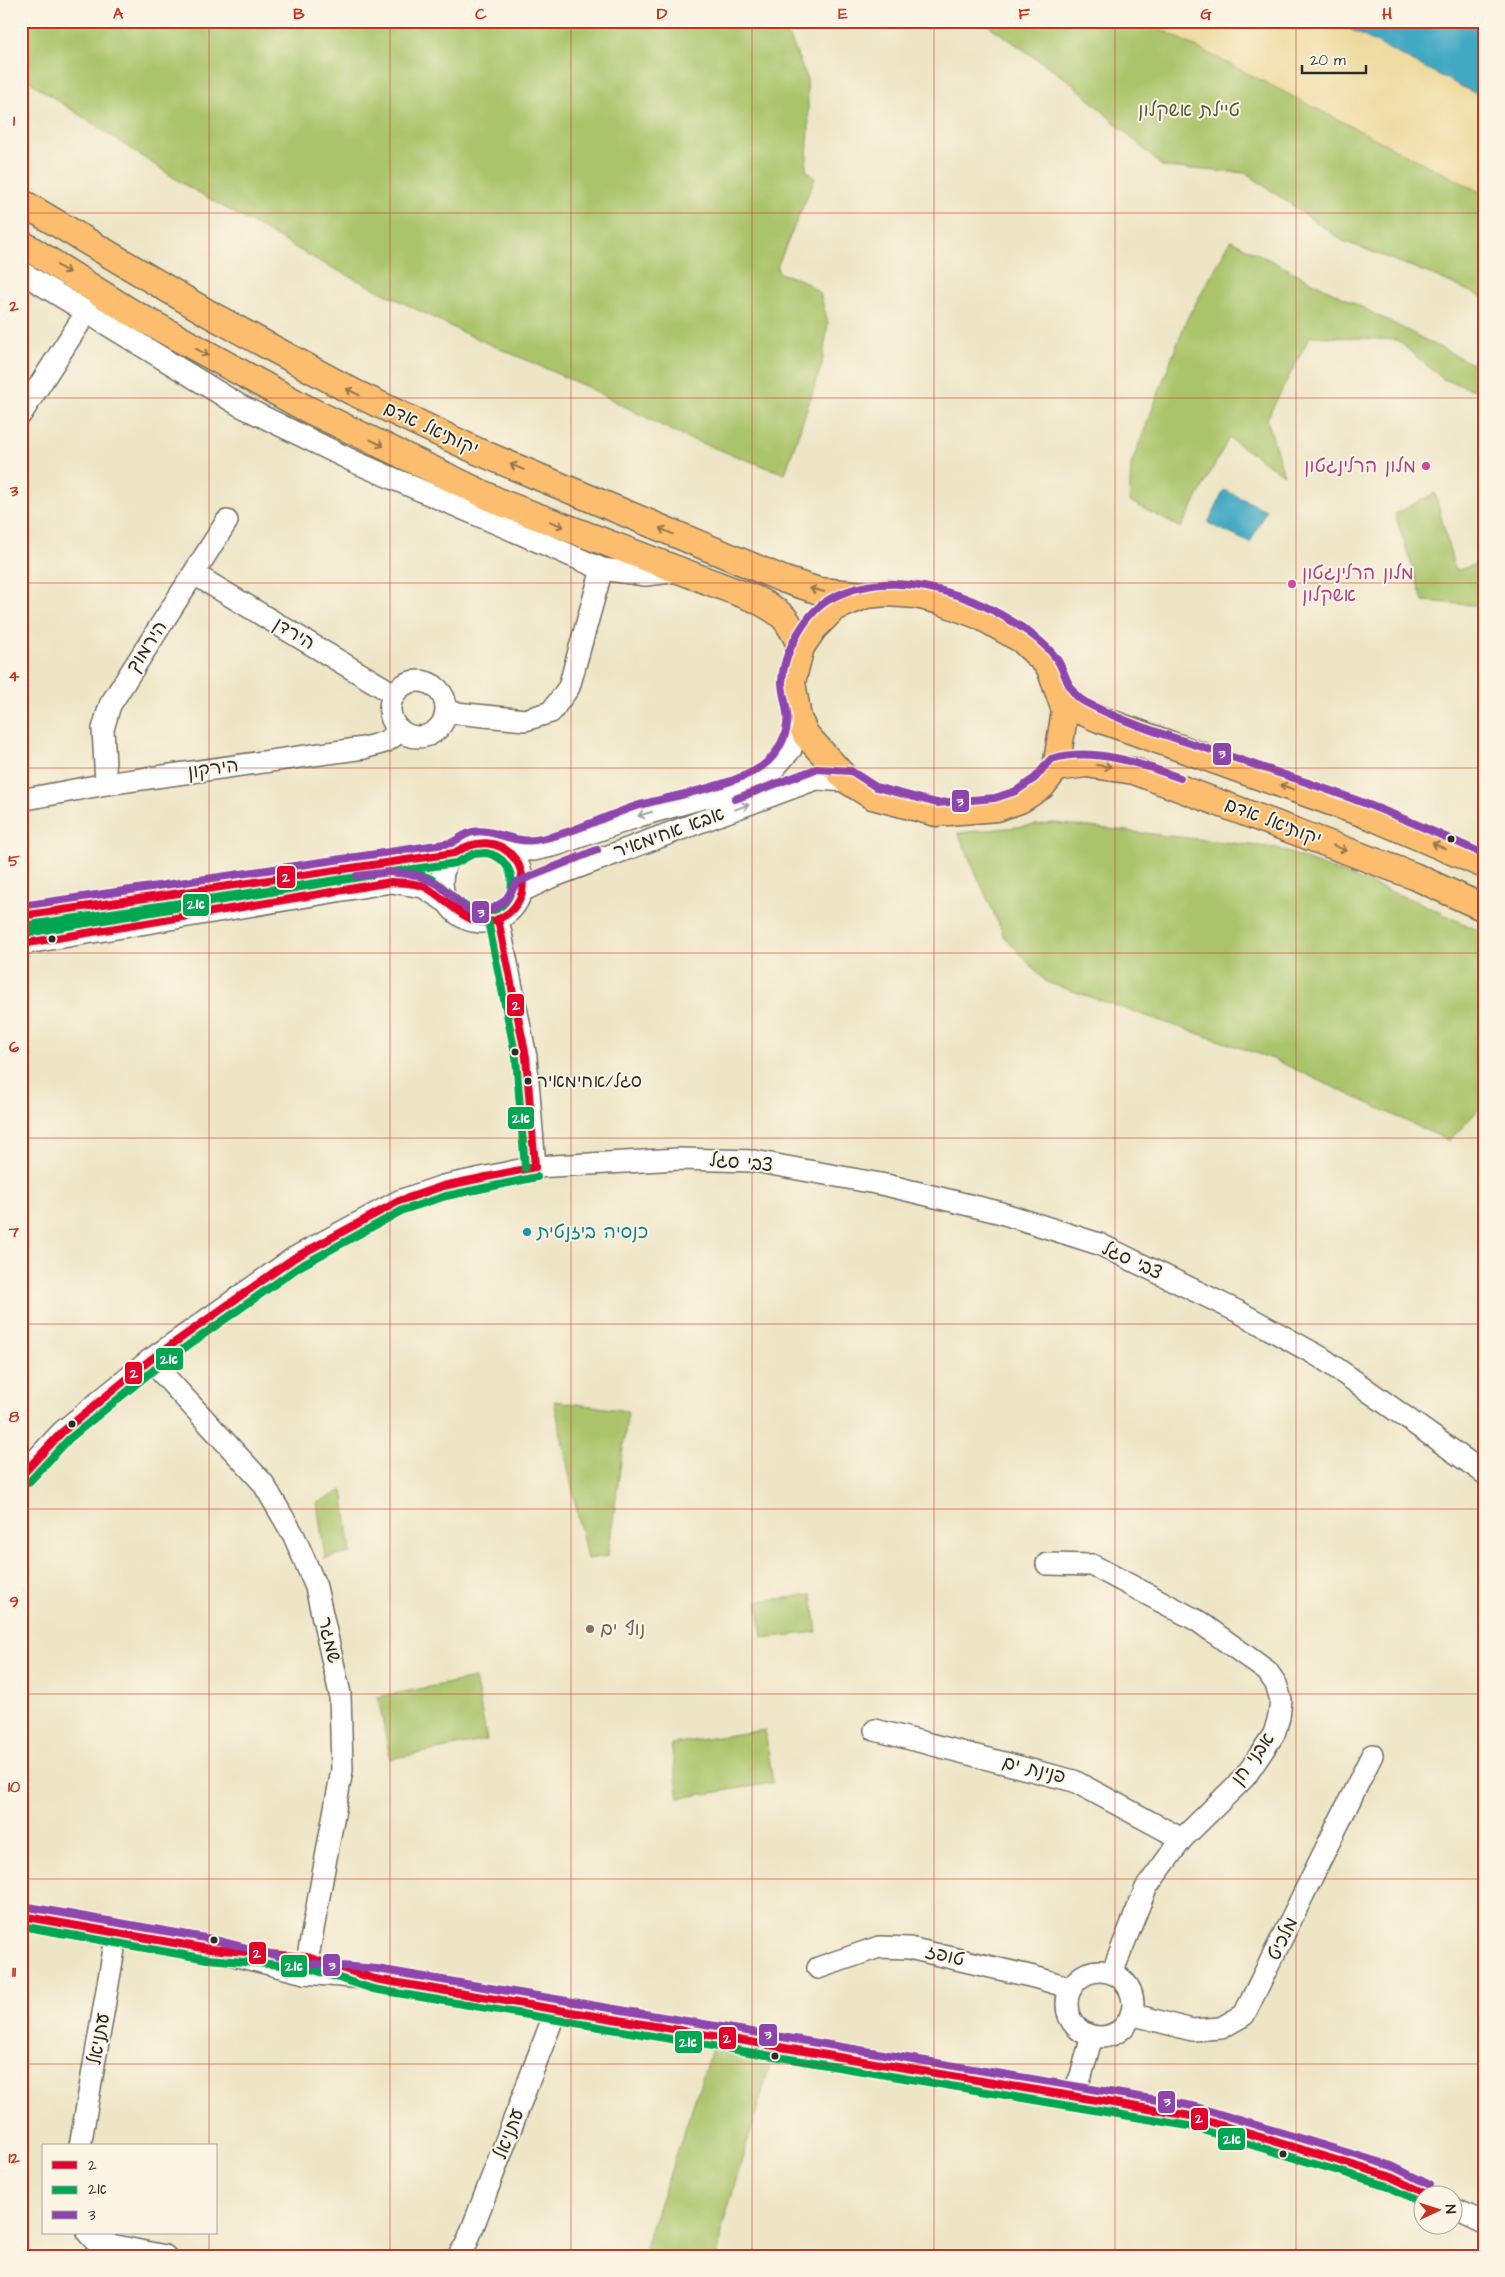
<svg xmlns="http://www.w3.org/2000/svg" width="1505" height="2277" font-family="'Architects Daughter','Playpen Sans Hebrew',sans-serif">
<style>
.green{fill:#aac46a;stroke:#6a784a}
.sand{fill:#eeda9e;stroke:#8c8264}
.water{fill:#43a9c3;stroke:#376a77}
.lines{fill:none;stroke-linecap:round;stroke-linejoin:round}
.minor-casing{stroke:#6f6c61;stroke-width:24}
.major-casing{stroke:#6f6c61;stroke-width:29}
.minor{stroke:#fff;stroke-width:21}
.major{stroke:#fcbd6e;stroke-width:26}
.bus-1-casing{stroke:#fcf5e5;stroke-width:11}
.bus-2-casing{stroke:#fcf5e5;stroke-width:11}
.bus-3-casing{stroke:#fcf5e5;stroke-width:11}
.bus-1{stroke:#e4002b;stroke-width:8}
.bus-2{stroke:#00a651;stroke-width:8}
.bus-3{stroke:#8e44ad;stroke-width:8}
.oneway{stroke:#94744c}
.oneway2{stroke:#a0a0a0}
.grid{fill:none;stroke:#c8321e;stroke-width:1;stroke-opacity:0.55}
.hotel-dot{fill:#d1479c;stroke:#fcf5e5;stroke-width:2}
.bus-dot{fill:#2b2b2b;stroke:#fcf5e5;stroke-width:2}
.culture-dot{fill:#0f9aa8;stroke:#fcf5e5;stroke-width:2}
.education-dot{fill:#8d6e63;stroke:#fcf5e5;stroke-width:2}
.labels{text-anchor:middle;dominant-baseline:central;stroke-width:4;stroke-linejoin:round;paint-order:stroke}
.bus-label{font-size:18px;fill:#2b2b2b;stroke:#fcf5e5;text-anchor:start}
.park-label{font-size:19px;fill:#51593e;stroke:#fcf5e5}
.street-label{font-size:19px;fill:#2b2b2b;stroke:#fcf5e5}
.hotel-label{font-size:19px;fill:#b23c85;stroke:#fcf5e5;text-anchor:end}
.culture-label{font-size:19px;fill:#0d838f;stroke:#fcf5e5;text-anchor:start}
.education-label{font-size:19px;fill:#785e54;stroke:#fcf5e5;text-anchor:start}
.line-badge{stroke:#fcf5e5;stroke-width:2}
.badge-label{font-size:14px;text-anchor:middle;font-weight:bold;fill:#fff}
.neatline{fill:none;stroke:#c8321e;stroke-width:2}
.grid-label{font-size:16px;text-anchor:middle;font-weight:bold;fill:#c8321e}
</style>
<rect width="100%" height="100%" fill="#fcf5e5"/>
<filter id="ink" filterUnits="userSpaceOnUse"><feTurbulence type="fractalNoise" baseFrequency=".02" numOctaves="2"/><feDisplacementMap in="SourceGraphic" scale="10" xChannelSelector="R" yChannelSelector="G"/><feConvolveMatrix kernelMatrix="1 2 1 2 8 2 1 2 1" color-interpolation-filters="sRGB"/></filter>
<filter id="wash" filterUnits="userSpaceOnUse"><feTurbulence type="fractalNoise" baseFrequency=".0096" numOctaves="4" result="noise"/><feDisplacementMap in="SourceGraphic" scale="20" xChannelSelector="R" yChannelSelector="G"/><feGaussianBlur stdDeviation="1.12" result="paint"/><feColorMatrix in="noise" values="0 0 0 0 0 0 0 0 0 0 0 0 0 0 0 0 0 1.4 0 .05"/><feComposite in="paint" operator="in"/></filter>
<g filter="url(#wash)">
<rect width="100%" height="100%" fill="#eee5c6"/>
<g class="green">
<polygon points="21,21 760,21 790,37 807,79 809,130 806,169 815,178 777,267 779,273 802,280 820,293 828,323 822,364 785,474 682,436 585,386 462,332 319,261 185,185 21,76"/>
<polygon points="982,21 1145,21 1484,194 1484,298 1433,275 1343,241 1246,173 1163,167 1073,84"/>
<polygon points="1231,240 1484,370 1484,393 1443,379 1397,340 1310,336 1267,419 1284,475 1229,438 1181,528 1129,501 1131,465 1186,321"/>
<polygon points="1435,493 1455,571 1484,562 1484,606 1423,601 1395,514"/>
<polygon points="1054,823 1277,848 1418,902 1484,933 1484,1104 1449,1141 1273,1059 1046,982 1004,936 958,833"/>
<polygon points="554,1401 628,1411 608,1556 587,1559"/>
<polygon points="343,1490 351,1553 325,1558 317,1503"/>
<polygon points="812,1595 817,1632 762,1638 758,1601"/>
<polygon points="475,1678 487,1740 390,1759 378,1697"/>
<polygon points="765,1730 773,1783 679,1798 671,1744"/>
<polygon points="713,2046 770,2065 721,2232 718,2256 642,2256"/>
</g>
<polygon class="sand" points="1145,21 1358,21 1484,81 1484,194"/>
<g class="water">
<polygon points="1334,21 1484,21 1484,98"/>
<polygon points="1224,490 1266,510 1250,543 1208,523"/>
</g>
</g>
<g filter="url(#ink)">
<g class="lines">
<g class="minor-casing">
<g id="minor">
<polyline points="21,272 239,405 355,462 602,569 645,575 680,571"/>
<polyline points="21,414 86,313"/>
<polyline points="194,574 394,694"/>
<circle cx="418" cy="709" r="28"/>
<polyline points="446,712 525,720 551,712 569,687 602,569"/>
<polyline points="106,784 103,729 110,705 227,521"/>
<polyline points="21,800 106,784 364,748 385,742 401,731"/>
<circle cx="482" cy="882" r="40"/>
<polyline points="506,849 534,850 556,845 639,816 742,787 769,774 791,749 798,718"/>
<polyline points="522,891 549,878 816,779 848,781"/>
<polyline points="21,916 454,853"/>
<polyline points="498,919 526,1057 535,1167"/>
<polyline points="21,944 391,882 423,887 448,903"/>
<polyline points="150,1360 263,1483 294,1536 316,1587 340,1694 342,1770 305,1973"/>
<polyline points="21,1476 62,1432 150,1360 294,1258 399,1201 443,1186 535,1167 679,1159 754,1161 886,1185 998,1212 1099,1244 1239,1312 1322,1358 1484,1473"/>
<polyline points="1047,1564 1092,1565 1198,1621 1267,1671 1276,1684 1281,1700 1279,1717 1274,1734 1245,1777 1182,1839 1146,1888 1112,1973"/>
<polyline points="875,1730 1074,1781 1182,1839"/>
<polyline points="21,1916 209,1949 305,1973 375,1979 1191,2116 1389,2176 1426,2194"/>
<polyline points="818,1968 879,1947 909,1948 1034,1977 1071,1988"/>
<circle cx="1100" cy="2004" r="33"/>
<polyline points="1131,2014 1192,2030 1221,2028 1244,2015 1372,1755"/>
<polyline points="1072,2095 1081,2076 1092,2036"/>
<polyline points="80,2146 117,1932"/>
<polyline points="1452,2208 1484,2223"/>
<polyline points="88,2233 96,2242 165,2256"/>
<polyline points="458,2256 466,2245 556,2010"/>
</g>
</g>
<g class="major-casing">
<g id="major">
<polyline points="21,202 213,316 353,392 477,451 785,580 819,591 866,595"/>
<path d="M21,243L129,311L307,409L502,503L755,599C783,613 788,618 801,647"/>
<polygon points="887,593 916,595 940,601 980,616 1022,640 1049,666 1065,710 1056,768 1042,786 1020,800 997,808 936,813 872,796 848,781 806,735 798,718 792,682 801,647 814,628 834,608 866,595"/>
<polyline points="1060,692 1076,709 1099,719 1370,816 1484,865"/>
<polyline points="1056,768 1086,764 1134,771 1414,876 1484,908"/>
</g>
</g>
<use href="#minor" class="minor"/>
<use href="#major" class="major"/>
<g class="bus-1-casing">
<g id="bus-1">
<path d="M21,916L454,853C475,840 499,838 515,859C522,868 524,881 522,892C520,901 513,911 504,916C472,937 451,900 425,887C415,882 402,883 391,882L21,944"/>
<polyline points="498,919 526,1057 535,1167"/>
<polyline points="21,1476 62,1432 150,1360 294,1258 399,1201 443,1186 535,1167"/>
<polyline points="21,1916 209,1949 307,1957 375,1979 1191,2116 1389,2176 1426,2194"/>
</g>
</g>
<g class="bus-2-casing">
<g id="bus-2">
<path d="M486,853C520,858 521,909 485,912C463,914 446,885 427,877C416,873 404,873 392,872L456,863L473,854Z"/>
<polyline points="488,921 516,1058 525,1168"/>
<polyline points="21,934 372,875 22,926"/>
<polyline points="28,1483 69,1439 156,1368 299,1267 403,1210 446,1196 537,1177"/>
<polyline points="21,1926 207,1959 305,1967 373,1989 1189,2126 1385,2185 1422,2203"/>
</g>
</g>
<g class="bus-3-casing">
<g id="bus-3">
<path d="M735,799L816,769L851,771L876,787L937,803L995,798L1016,791L1035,778L1051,759C1093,746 1142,764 1180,778"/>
<polyline points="357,876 390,872 417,875 438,884 466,908 473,912 487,912 505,901 517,882 597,850"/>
<path d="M21,906L451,843C458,840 465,833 473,832C492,828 512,843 535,840C569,835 603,817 636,806C671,796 733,786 761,767C778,755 790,732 787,713C786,703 782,692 782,682C783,653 806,611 832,598C873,577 917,582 960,596C989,606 1041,634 1058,661C1067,676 1068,693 1085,702C1132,727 1187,741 1238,759C1283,775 1329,789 1374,807C1411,821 1447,838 1484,854"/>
<polyline points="23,1906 211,1939 307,1963 377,1969 1193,2106 1392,2166 1430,2185"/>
</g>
</g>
<use href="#bus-1" class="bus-1"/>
<use href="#bus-2" class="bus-2"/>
<use href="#bus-3" class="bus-3"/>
</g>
<defs><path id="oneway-shaft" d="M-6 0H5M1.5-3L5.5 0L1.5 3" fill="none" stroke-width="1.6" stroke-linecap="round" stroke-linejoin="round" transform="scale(1.25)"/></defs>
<g class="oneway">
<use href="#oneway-shaft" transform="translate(63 269) rotate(32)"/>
<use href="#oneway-shaft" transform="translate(202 352) rotate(29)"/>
<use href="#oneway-shaft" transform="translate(353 392) rotate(-153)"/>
<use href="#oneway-shaft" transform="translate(377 443) rotate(26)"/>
<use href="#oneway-shaft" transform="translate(517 467) rotate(-158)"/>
<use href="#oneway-shaft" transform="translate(557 524) rotate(21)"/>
<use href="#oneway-shaft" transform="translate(666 531) rotate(-156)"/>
<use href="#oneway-shaft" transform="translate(817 590) rotate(-167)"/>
<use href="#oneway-shaft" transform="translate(1104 766) rotate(8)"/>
<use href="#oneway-shaft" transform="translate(1287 787) rotate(-161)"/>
<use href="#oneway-shaft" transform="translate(1439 846) rotate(-157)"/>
<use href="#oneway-shaft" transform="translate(1340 848) rotate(21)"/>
</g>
<g class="oneway2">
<use href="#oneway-shaft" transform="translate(742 807) rotate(-20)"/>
<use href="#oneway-shaft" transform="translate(645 814) rotate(163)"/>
</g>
</g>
<path class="grid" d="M209,21V2146M390,21V2256M571,21V2256M752,21V2256M934,21V2256M1115,21V2256M1296,21V2256M21,213H1484M21,398H1484M21,583H1484M21,768H1484M21,953H1484M21,1138H1484M21,1324H1484M21,1509H1484M21,1694H1484M21,1879H1484M21,2064H1484M209,2233V2256"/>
<g class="hotel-dot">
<circle cx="1426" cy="466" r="5"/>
<circle cx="1292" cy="584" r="5"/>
</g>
<g class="bus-dot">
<circle cx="1451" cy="839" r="4.5"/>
<circle cx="52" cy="939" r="4.5"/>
<circle cx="515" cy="1052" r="4.5"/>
<circle cx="528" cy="1081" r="4.5"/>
<circle cx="72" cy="1424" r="4.5"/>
<circle cx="214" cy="1940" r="4.5"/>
<circle cx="775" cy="2056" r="4.5"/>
<circle cx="1283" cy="2154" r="4.5"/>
</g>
<circle class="culture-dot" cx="527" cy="1232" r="5"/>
<circle class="education-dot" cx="590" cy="1629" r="5"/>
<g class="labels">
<g class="bus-label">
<text x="537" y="1081">סגל/אחימאיר</text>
</g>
<g class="park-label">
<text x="1189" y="110">טיילת אשקלון</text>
</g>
<g class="street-label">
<text transform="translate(431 429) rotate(25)">יקותיאל אדם</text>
<text transform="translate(294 634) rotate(31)">הירדן</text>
<text transform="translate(147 647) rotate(-57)">הירמוך</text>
<text transform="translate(213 769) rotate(-8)">הירקון</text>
<text transform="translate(1273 822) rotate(21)">יקותיאל אדם</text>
<text transform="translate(669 833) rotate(-20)">אבא אחימאיר</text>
<text transform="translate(741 1163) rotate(5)">צבי סגל</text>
<text transform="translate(1132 1261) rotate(25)">צבי סגל</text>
<text transform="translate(329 1640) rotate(77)">שמגר</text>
<text transform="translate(1253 1759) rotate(-54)">אבני חן</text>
<text transform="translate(1034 1770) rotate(14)">פנינת ים</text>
<text transform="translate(1283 1939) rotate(-64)">מלכיט</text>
<text transform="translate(945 1956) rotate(13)">טופז</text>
<text transform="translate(99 2039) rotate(-80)">עתניאל</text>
<text transform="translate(509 2134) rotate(-69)">עתניאל</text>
</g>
<g class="hotel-label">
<text x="1416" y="466">מלון הרלינגטון</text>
<text x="1302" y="573" text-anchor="start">מלון הרלינגטון<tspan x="1302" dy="22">אשקלון</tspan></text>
</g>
<g class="culture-label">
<text x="537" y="1232">כנסיה ביזנטית</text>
</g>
<g class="education-label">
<text x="600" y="1629">נוף ים</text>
</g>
</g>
<g class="line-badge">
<rect x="1212" y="742" width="20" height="24" rx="5" fill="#8e44ad"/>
<rect x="951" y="789" width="19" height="24" rx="5" fill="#8e44ad"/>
<rect x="276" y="865" width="20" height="24" rx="5" fill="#e4002b"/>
<rect x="182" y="893" width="28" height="24" rx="5" fill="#00a651"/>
<rect x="471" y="900" width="19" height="24" rx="5" fill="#8e44ad"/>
<rect x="506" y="993" width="19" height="24" rx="5" fill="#e4002b"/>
<rect x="507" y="1106" width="28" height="24" rx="5" fill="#00a651"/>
<rect x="155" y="1347" width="29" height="24" rx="5" fill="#00a651"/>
<rect x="124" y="1361" width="19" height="24" rx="5" fill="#e4002b"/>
<rect x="248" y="1941" width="19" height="24" rx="5" fill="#e4002b"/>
<rect x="322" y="1953" width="19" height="24" rx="5" fill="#8e44ad"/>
<rect x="280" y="1954" width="28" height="24" rx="5" fill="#00a651"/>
<rect x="758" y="2023" width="20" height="24" rx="5" fill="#8e44ad"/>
<rect x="718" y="2026" width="19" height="24" rx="5" fill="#e4002b"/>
<rect x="674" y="2030" width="29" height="24" rx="5" fill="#00a651"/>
<rect x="1157" y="2090" width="19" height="24" rx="5" fill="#8e44ad"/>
<rect x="1190" y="2107" width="19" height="24" rx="5" fill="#e4002b"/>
<rect x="1217" y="2127" width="29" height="24" rx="5" fill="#00a651"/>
</g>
<g class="badge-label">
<text x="1222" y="758">3</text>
<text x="960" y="806">3</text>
<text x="286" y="882">2</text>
<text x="196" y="909">2א</text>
<text x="481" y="917">3</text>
<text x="516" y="1010">2</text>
<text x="521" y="1123">2א</text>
<text x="169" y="1364">2א</text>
<text x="134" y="1378">2</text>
<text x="257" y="1958">2</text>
<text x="332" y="1970">3</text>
<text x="294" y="1971">2א</text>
<text x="768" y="2039">3</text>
<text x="727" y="2043">2</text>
<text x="688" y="2047">2א</text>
<text x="1167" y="2106">3</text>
<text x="1199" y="2123">2</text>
<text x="1232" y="2144">2א</text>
</g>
<rect width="1505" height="2277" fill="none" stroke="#fcf5e5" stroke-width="55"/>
<rect x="42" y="2144" width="175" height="90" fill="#fcf5e5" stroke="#a8a49b"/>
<rect x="52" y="2161" width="25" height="8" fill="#e4002b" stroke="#a8a49b"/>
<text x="88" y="2170" font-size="15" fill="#2b2b2b">2</text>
<rect x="52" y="2186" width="25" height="8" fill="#00a651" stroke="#a8a49b"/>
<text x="88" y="2194" font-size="15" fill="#2b2b2b">2א</text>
<rect x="52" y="2211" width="25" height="8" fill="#8e44ad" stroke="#a8a49b"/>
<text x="88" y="2220" font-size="15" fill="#2b2b2b">3</text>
<g transform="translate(1438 2210) rotate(86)"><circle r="24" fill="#fcf5e5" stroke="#a8a49b"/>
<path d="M0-4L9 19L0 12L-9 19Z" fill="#c8321e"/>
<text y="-8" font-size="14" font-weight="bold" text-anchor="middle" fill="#2b2b2b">N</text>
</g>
<path d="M1302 65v8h64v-8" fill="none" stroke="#2b2b2b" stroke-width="2.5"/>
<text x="1310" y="65" font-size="15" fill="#2b2b2b" stroke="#fcf5e5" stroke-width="4" paint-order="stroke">20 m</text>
<rect x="28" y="28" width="1450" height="2222" class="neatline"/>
<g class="grid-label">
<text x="118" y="19">A</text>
<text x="299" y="19">B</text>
<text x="481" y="19">C</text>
<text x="662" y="19">D</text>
<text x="843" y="19">E</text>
<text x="1024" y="19">F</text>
<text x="1206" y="19">G</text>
<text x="1387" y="19">H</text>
<text x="14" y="126">1</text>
<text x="14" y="311">2</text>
<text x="14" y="496">3</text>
<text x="14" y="681">4</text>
<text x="14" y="866">5</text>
<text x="14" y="1052">6</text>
<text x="14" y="1237">7</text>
<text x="14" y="1422">8</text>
<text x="14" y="1607">9</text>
<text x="14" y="1792">10</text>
<text x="14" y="1977">11</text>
<text x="14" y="2163">12</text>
</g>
</svg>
